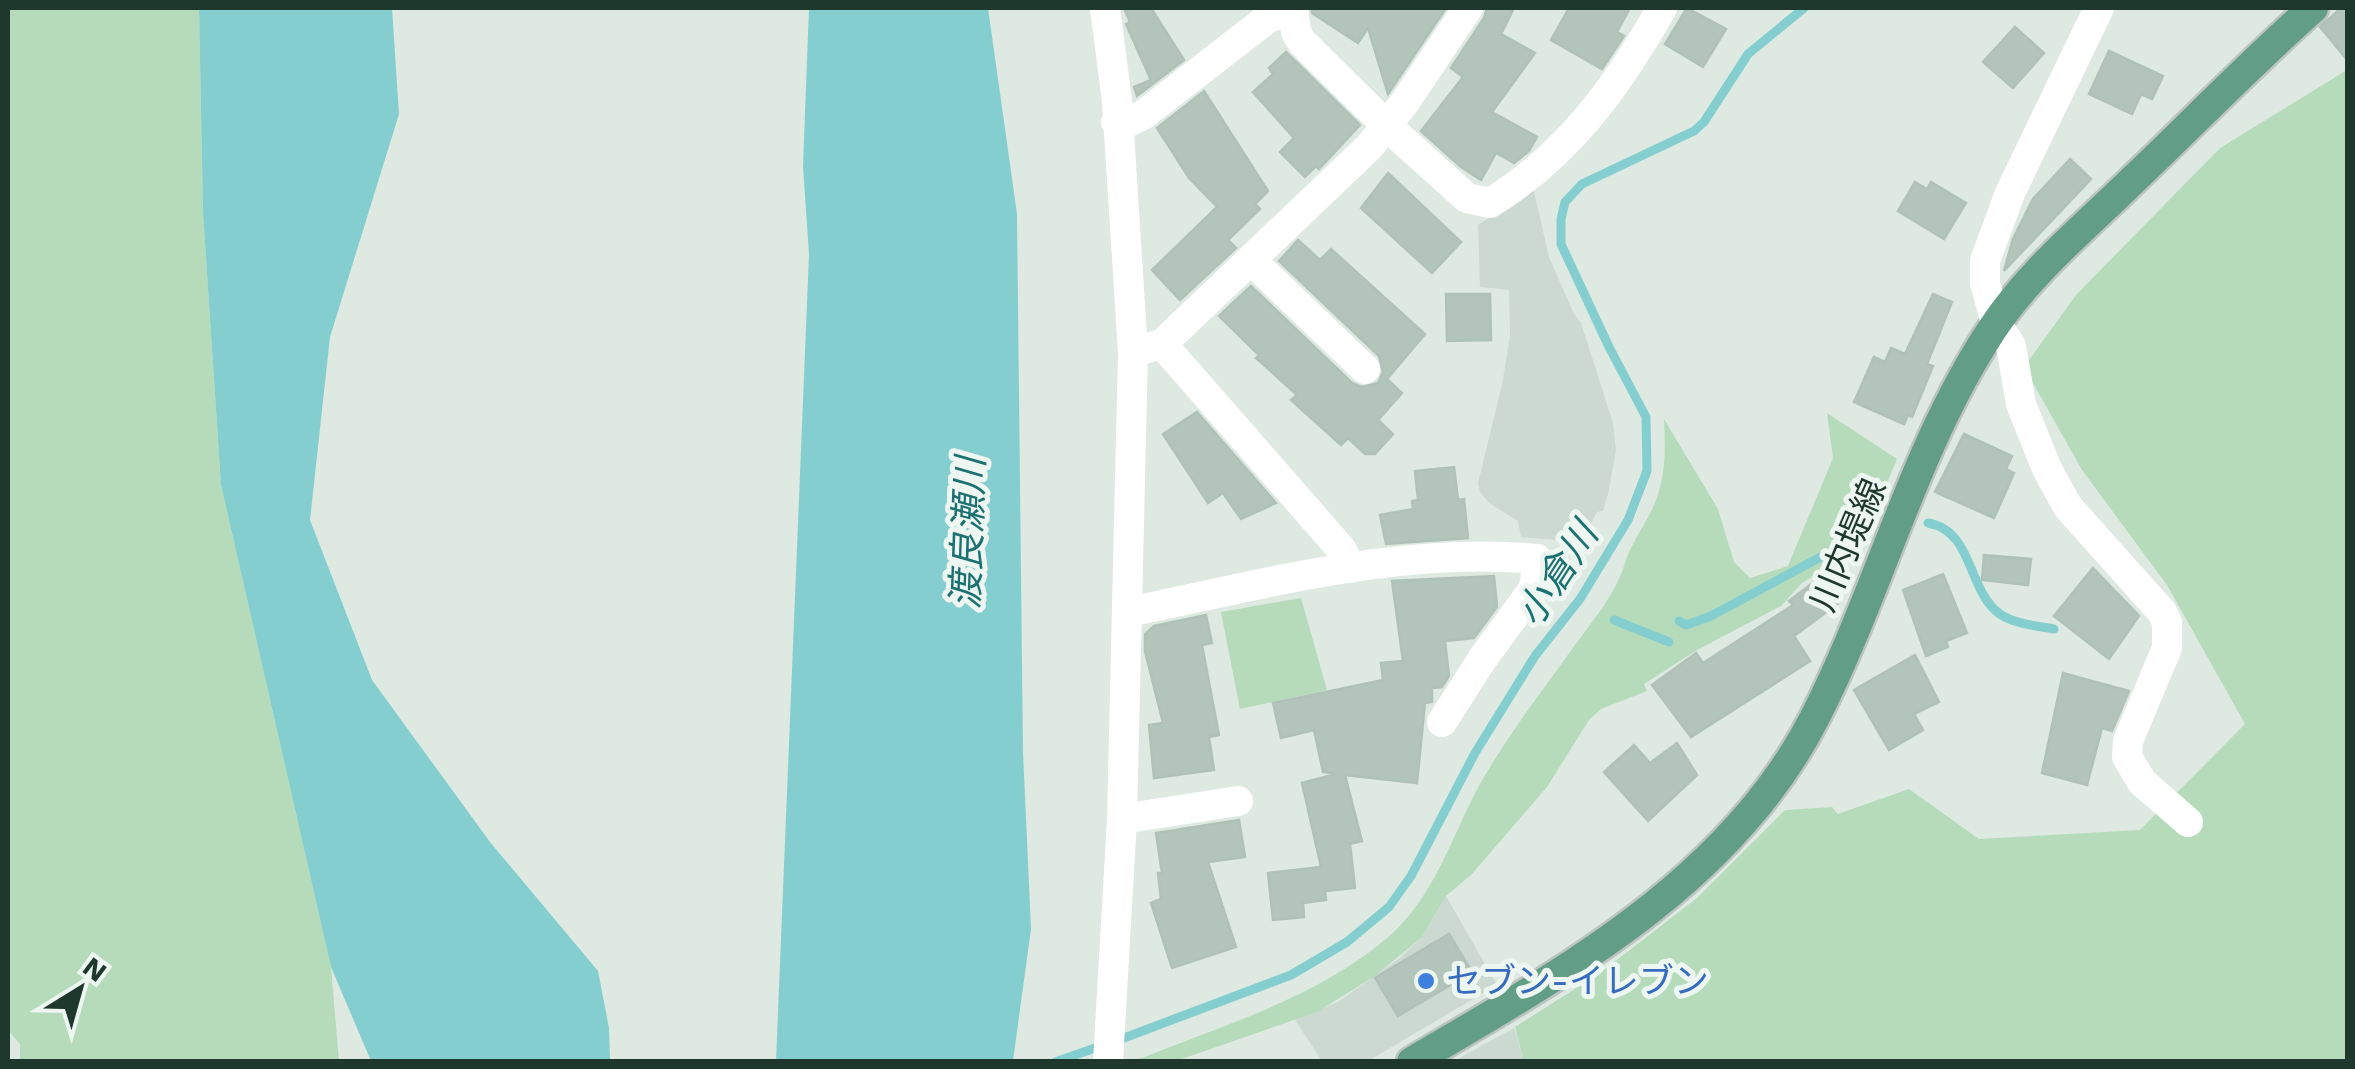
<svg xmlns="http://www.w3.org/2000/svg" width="2355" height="1069" font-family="'Work Sans','Noto Sans JP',sans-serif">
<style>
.built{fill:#ccd9d1}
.green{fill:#b6dbbb}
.water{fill:#85cecf}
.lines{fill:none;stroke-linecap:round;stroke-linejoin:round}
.stream{stroke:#85cecf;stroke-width:9}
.building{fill:#b3c4bb;stroke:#b0c2b8;stroke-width:2.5}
.major-casing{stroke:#bcc3c0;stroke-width:35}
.minor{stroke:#fff;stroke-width:30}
.major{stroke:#629e86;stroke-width:30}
.shop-dot{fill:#3f7fe0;stroke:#eef6f1;stroke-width:4}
.labels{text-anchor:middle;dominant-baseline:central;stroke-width:10;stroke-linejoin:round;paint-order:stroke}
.street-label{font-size:35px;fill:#1f382e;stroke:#eef6f1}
.shop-label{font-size:35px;fill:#366cbe;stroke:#eef6f1;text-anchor:start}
.water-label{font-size:38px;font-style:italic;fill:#1b7172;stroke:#eef6f1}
</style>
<rect width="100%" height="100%" fill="#dee9e2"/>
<g class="built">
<polygon points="1533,187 1549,257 1574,314 1581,323 1613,423 1616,451 1608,494 1603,511 1597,512 1582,542 1521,537 1518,521 1489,503 1480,492 1478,483 1502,385 1510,336 1509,290 1480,287 1478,225"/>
<polygon points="1446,896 1497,985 1368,1061 1322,1061 1295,1020 1338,1002 1400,958 1421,938"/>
<polygon points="1514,1028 1524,1061 1454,1061"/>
</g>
<g class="green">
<polygon points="8,8 199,8 203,213 221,485 331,967 339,1061 20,1061 20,1044 8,1030"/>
<polygon points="2347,70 2347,1061 1524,1062 1515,1027 1600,973 1697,898 1785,810 1832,807 1838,814 1909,789 1979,839 2140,830 2245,724 2167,585 2082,470 2024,367 2076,295 2220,148"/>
<path d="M1827,413L1897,459L1858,552L1854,551L1802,583L1781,606L1697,650L1644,684L1647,691L1601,709L1589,720L1547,787L1472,874L1446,896L1421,938L1375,976L1317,1012L1176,1061H1124L1142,1058C1225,1025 1317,997 1386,939C1434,899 1451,837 1480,784C1506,738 1539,695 1570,652C1590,624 1615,596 1625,563C1633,537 1654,515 1660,487C1666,465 1665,442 1664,419L1718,509L1734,562L1750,578L1788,566L1833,458Z"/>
<polygon points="1301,598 1327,690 1240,709 1221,612"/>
</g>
<g class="water">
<polygon points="199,8 392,8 399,114 330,337 310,520 372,680 490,842 598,971 609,1028 610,1061 371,1061 331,967 221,485 203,213"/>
<polygon points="809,8 988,8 1017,214 1023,752 1031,929 1013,1061 776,1061 809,254 803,166"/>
</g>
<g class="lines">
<g class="stream">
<path d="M1928,523C1974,531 1967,591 2000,614C2014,624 2037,626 2054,629"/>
<polyline points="1614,620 1669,642"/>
<polyline points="1679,621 1686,625 1711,616 1856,538"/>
<polyline points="1116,1041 1291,975 1347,942 1389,907 1411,876 1475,753 1535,656 1580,599 1628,520 1647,471 1646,417 1609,347 1561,244 1561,219 1565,202 1582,184 1694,131 1704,122 1748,54 1804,8"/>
<polyline points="1055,1062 1101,1046"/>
</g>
</g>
<g class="building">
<polygon points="1124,8 1151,8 1184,60 1137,96 1134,87 1151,80 1126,24 1130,22"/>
<polygon points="1312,8 1446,8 1388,94 1368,28 1358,43 1312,13"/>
<polygon points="1487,8 1514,8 1501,34 1535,53 1492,112 1537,137 1529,151 1514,163 1496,153 1481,180 1461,167 1421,131 1463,77 1451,68 1484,18"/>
<polygon points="1569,8 1630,8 1617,32 1624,36 1602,69 1551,40"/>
<polygon points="1687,8 1726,29 1703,67 1665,44"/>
<polygon points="2341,8 2348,8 2348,61 2320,27"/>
<polygon points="2015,27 2044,53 2013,88 1983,62"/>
<polygon points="2109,51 2163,76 2152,99 2141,94 2132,114 2089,94"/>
<polygon points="1286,52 1360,125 1319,169 1316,166 1305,177 1280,152 1294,138 1253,92 1273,74 1269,68"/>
<polygon points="1204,91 1268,191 1255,204 1260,209 1228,240 1236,248 1180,300 1152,270 1217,207 1189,178 1157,128"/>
<polygon points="2070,159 2091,179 2004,271 2013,239 2033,199"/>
<polygon points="1388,173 1461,242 1432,273 1361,208"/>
<polygon points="1915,182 1927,189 1931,182 1966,203 1944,239 1898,211"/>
<polygon points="1298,240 1320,260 1331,249 1425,334 1387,379 1402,393 1378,420 1393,434 1375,454 1365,454 1348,438 1341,445 1291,400 1297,395 1256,358 1259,355 1219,316 1251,286 1352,383 1362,387 1378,383 1383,372 1379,356 1279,261"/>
<polygon points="1446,294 1490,294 1491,340 1447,341"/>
<polygon points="1933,294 1952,302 1927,364 1933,366 1912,417 1908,415 1904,424 1854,402 1874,357 1885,362 1891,348 1905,354"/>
<polygon points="1197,412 1276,503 1241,519 1223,493 1208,503 1163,434"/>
<polygon points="1964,434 2012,456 2006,469 2014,473 1994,518 1935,492"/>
<polygon points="1454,467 1458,500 1464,499 1468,538 1386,544 1380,515 1413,509 1412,501 1418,500 1415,471"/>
<polygon points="1984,555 2031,559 2028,585 1982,580"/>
<polygon points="2093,568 2139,616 2109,659 2054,616"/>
<polygon points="1831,569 1844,587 1840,602 1794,636 1810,661 1691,737 1652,685 1696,653 1703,663 1793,605 1789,601"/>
<polygon points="1943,574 1967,633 1946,641 1948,647 1926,656 1903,590"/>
<polygon points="1494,576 1497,607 1474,638 1445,641 1449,676 1442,687 1432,688 1432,702 1425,703 1417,783 1345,775 1362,841 1350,844 1355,888 1325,891 1326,900 1303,903 1304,917 1273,920 1268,873 1321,867 1302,783 1336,774 1323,772 1314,730 1281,738 1273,703 1383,680 1381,663 1403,661 1392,581"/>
<polygon points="1206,615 1212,643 1202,645 1219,735 1209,737 1214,770 1154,778 1149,725 1163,723 1145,651 1145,634 1154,626"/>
<polygon points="1915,655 1939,702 1914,714 1923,730 1889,750 1854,690"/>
<polygon points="2063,673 2129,691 2112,731 2102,728 2087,785 2042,773"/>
<polygon points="1677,743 1697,775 1648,821 1604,772 1634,745 1650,763"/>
<polygon points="1239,820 1245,857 1208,862 1236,947 1172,968 1151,903 1161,899 1158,873 1162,873 1156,833"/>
<polygon points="1449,934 1472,972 1398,1016 1375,978"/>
</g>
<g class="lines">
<g class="major-casing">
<path id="major" d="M1412,1062C1564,972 1730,882 1814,719C1880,591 1913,448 1993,328C2030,272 2085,227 2133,180C2193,123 2251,63 2313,8"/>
</g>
<g class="minor">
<polyline points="1105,8 1117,101 1133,352 1122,819 1108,1062"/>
<path d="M1293,8L1296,32L1302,42L1387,126L1467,198L1490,203C1569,154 1617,87 1662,8"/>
<polyline points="2099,8 2010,193 1985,261 1985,283 1996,323 2011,346 2021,404 2047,469 2068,507 2162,612 2167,622 2167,648 2128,741 2127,757 2142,782 2188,822"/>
<polyline points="1116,122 1126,123 1143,115 1268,18 1293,9"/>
<polyline points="1252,261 1365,369"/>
<polyline points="1162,344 1342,550 1350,568"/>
<polyline points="1133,352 1162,344 1369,147 1405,102 1468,8"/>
<path d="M1128,612C1262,585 1400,546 1537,559L1535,584L1530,594L1483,658L1442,722"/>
<polyline points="1122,819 1238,801"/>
</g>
<use href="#major" class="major"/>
</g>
<circle class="shop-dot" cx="1426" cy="981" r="10"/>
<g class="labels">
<g class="street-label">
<text transform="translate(1848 545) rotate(-67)">川内堤線</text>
</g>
<g class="shop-label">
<text x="1446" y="981">セブン-イレブン</text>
</g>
<g class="water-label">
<text transform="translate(968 533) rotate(-88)">渡良瀬川</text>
<text transform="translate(1557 574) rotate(-57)">小倉川</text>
</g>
</g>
<rect width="2355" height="1069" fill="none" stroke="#1f382e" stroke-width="20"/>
<g transform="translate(80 989) rotate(37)" stroke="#eef6f1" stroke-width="8" paint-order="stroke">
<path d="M0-8L18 38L0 25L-18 38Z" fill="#1f382e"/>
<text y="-15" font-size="28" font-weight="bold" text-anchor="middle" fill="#1f382e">N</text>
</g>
</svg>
